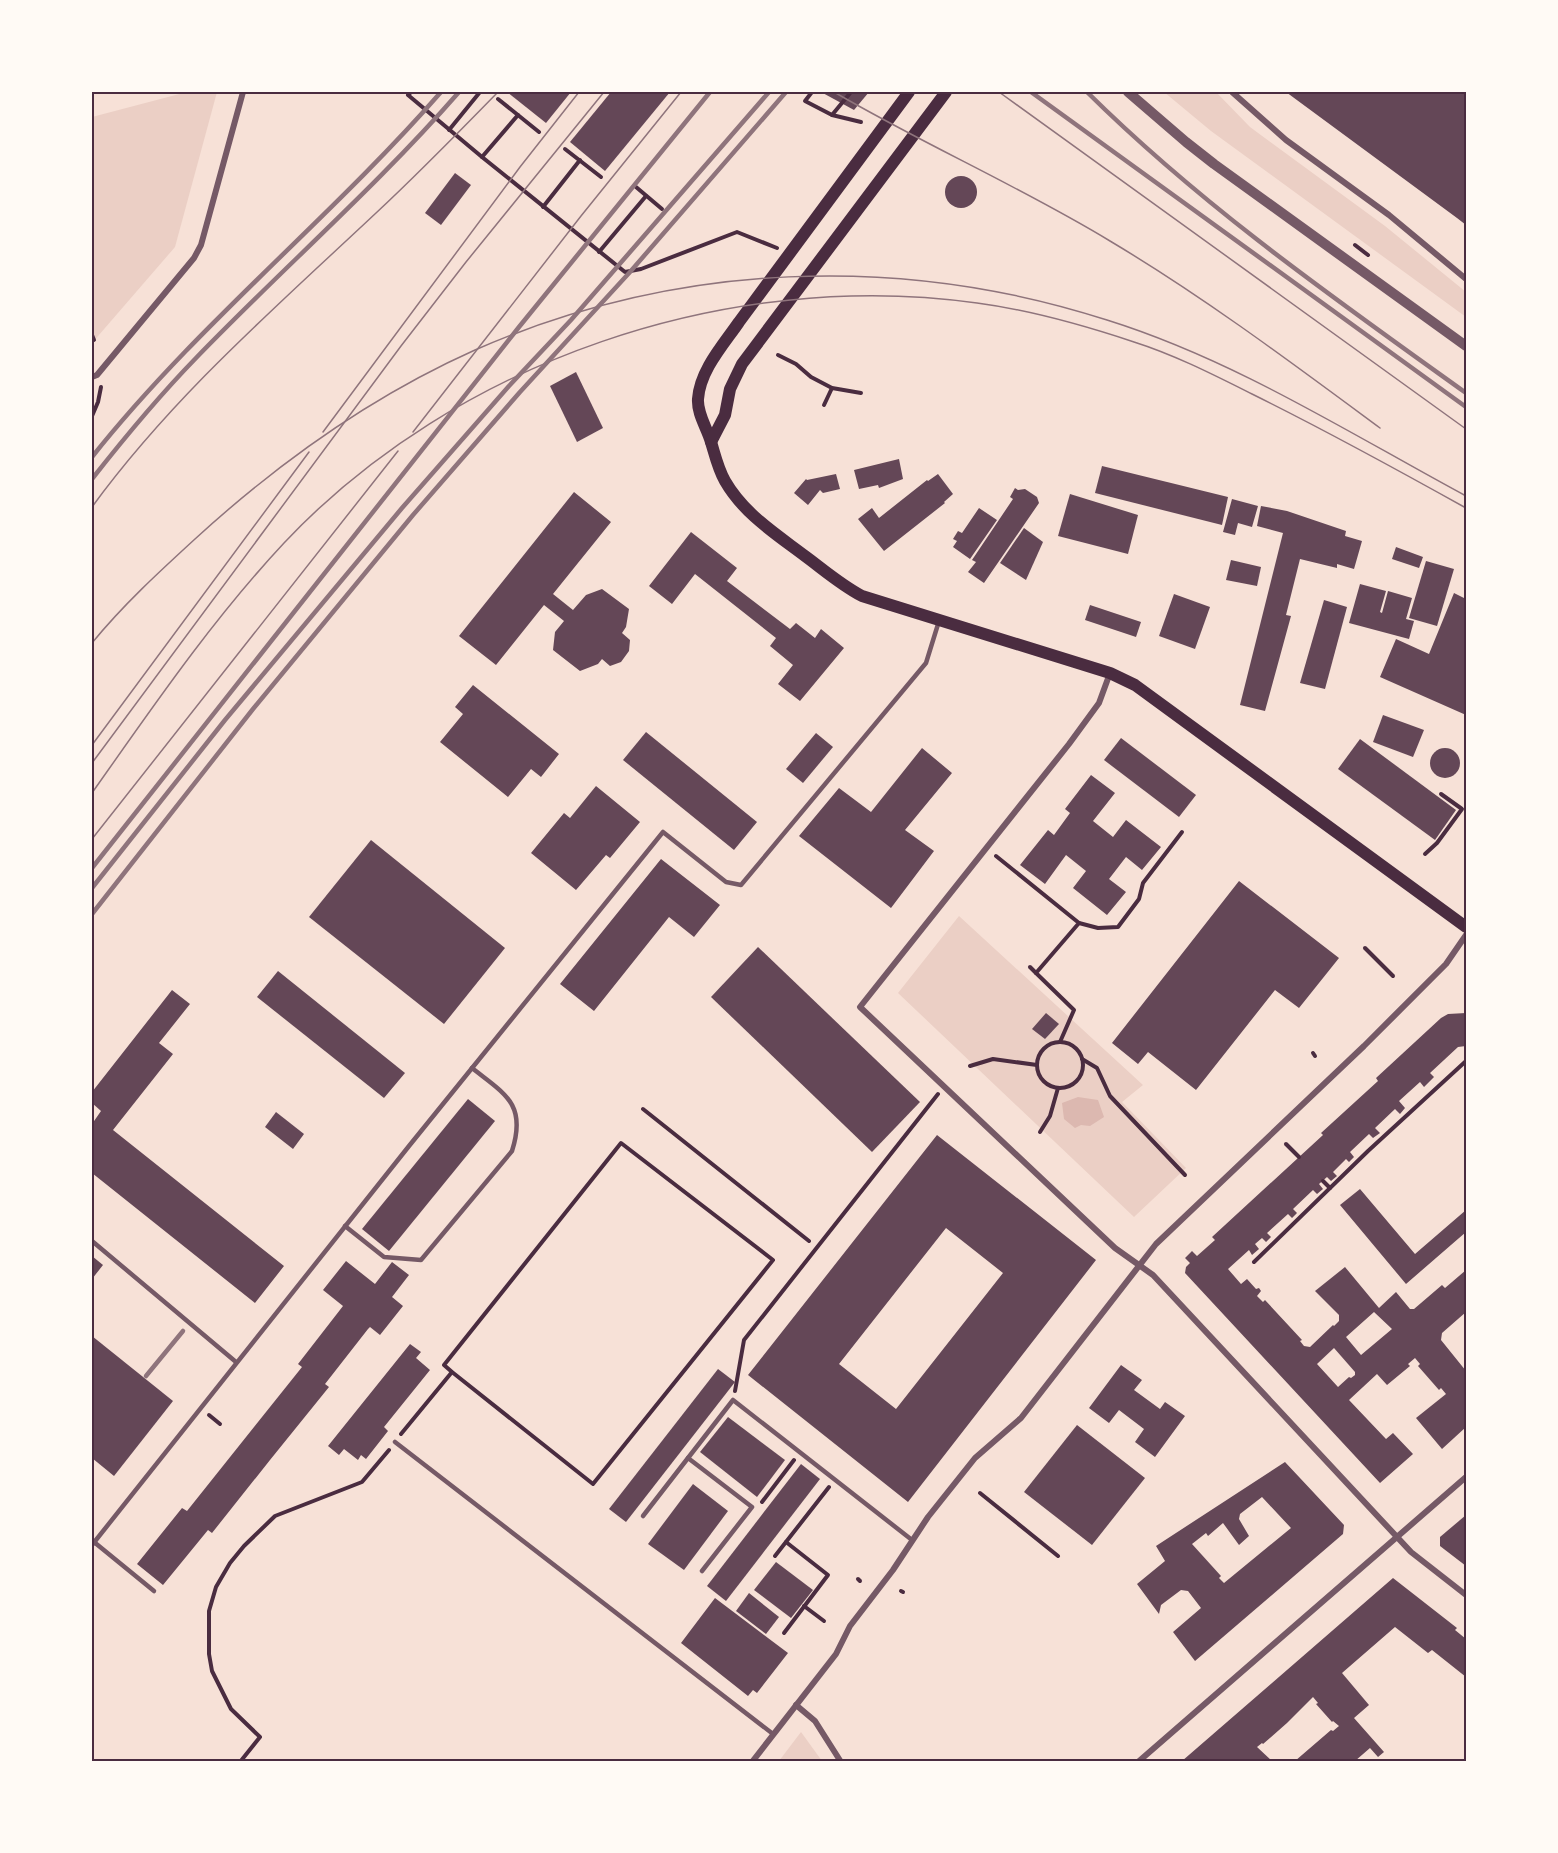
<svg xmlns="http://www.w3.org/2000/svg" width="1558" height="1853" font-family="Inter,sans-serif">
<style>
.green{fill:#ebcfc5}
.water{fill:#dcb8b0}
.building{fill:#644757;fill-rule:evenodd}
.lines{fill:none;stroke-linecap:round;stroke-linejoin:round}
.path{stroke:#4a2c40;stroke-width:4}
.service{stroke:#755966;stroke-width:4.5}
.minor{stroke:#755966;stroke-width:6}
.tertiary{stroke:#755966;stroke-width:10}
.secondary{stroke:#4a2c40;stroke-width:12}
.tram{stroke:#8f747c;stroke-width:1.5}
.rail{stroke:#8f747c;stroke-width:4.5}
.neatline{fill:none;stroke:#4a2c40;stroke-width:2}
</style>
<rect width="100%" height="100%" fill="#f7e1d7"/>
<g class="green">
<polygon points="187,92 217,92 175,247 92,343 92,117"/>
<polygon points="1164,92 1216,92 1250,127 1385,226 1466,292 1466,317 1211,131"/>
<polygon points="959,916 1143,1085 1122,1102 1186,1168 1134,1217 898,993"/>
<polygon points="801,1732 822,1761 779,1761"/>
</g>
<polygon class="water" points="1078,1097 1098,1100 1104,1117 1090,1126 1081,1125 1075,1128 1064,1119 1062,1103"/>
<g class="building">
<polygon points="507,92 571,92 546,123"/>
<polygon points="611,92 670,92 605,171 570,142"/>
<polygon points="821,92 869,92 854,110"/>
<polygon points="1286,92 1466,92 1466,225 1457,218"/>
<polygon points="455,173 471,185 441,225 425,213"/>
<circle cx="961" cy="192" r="16"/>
<polygon points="576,372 603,428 577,442 550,386"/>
<polygon points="899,459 903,479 879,488 878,485 859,489 854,470"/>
<polygon points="1102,466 1228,497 1222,525 1095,493"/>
<polygon points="836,474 840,489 823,493 820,490 808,505 794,493 806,479 807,480"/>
<polygon points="938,474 953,494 944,502 945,503 884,551 858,519 872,508 879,518 927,480 928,481"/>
<polygon points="1015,488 1018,490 1025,489 1037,497 1039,503 984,583 968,572 976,562 972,560 1013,499 1010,497"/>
<polygon points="574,492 611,522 553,594 573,610 586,595 602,589 629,609 626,627 622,633 630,640 629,651 621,662 610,666 602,659 598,664 580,671 553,650 555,632 564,621 544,605 496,665 459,636"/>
<polygon points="1070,494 1138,515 1128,554 1058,536"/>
<polygon points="1232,499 1258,506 1252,527 1238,523 1235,535 1223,532"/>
<polygon points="1261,506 1287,511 1346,531 1345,536 1362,541 1354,569 1337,564 1337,568 1300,559 1286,615 1291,616 1265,711 1240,705 1283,533 1257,526"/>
<polygon points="979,508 997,520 970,559 953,547 957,541 953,539 958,531 962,533"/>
<polygon points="1024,528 1043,542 1026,580 1000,563"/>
<polygon points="691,532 737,568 727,581 790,629 796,623 815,638 821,629 844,648 800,701 778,684 793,665 770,646 776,638 695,574 672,604 649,586"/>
<polygon points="1396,547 1423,557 1419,568 1392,559"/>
<polygon points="1231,560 1261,567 1257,586 1226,580"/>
<polygon points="1426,561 1454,569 1437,626 1409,618"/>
<polygon points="1360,584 1386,591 1380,612 1382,613 1388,591 1412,598 1406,619 1414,621 1409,639 1349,623"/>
<polygon points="1454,593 1466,599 1466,715 1380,677 1396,639 1429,654"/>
<polygon points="1174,594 1210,607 1195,649 1159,636"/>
<polygon points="1324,600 1347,607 1325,689 1300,683"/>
<polygon points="1090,605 1141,622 1136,637 1085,620"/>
<polygon points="473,685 559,754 541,777 531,769 508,797 440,742 463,714 455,707"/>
<polygon points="1383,715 1424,730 1413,757 1373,742"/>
<polygon points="646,732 757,822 734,850 623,760"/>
<polygon points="816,733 833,747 803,783 786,769"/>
<polygon points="1121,738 1196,795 1179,817 1104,760"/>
<polygon points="1360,739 1456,810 1435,840 1338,769"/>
<circle cx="1445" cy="763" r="15"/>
<polygon points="922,748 952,773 905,830 934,851 891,908 799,836 839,788 871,812"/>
<polygon points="1091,775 1115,793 1093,821 1113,837 1126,820 1161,847 1142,870 1126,857 1109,879 1126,892 1107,915 1073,888 1086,871 1066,855 1045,884 1020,865 1048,830 1054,835 1070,813 1065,809"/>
<polygon points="596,786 640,822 610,858 606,855 576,890 531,853 564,813 570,818"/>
<polygon points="371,840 505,948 444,1024 309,917"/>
<polygon points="661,859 720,905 694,937 669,917 594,1011 560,984"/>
<polygon points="1239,881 1339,958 1299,1008 1275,990 1196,1090 1148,1052 1138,1064 1112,1043"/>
<polygon points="758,947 920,1102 872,1152 711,997"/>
<polygon points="278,971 405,1073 384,1098 257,997"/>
<polygon points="172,990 190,1004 159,1043 173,1054 113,1130 284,1266 255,1303 92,1173 92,1124 101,1111 92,1103 92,1092"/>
<polygon points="1046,1013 1059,1024 1045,1039 1032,1029"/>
<path d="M1466,1013V1046L1458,1047L1430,1073L1434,1077L1424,1087L1420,1082L1399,1101L1405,1108L1400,1114L1395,1109L1375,1128L1380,1133L1373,1138L1369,1134L1350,1152L1354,1157L1349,1162L1346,1159L1333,1172L1337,1176L1331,1181L1327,1177L1319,1184L1323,1189L1317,1194L1313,1190L1293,1209L1297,1213L1292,1218L1288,1214L1267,1233L1271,1237L1266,1242L1262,1238L1255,1244L1259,1249L1252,1255L1249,1250L1228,1269L1241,1284L1247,1279L1256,1289L1259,1288L1261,1291L1257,1296L1263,1302L1265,1300L1302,1340L1300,1341L1304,1346L1310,1347L1333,1325L1334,1326L1339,1321V1315L1315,1291L1345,1267L1379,1308L1396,1292L1410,1309H1414L1442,1285L1445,1288L1466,1270V1312L1442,1333L1441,1340L1466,1371V1427L1442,1449L1416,1418L1446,1394L1441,1388L1439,1390L1418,1366L1420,1364L1415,1358L1408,1364L1410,1366L1387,1385L1377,1374L1349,1400L1386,1439L1393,1433L1413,1454L1380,1483L1185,1273L1186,1267L1190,1263L1185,1258L1192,1251L1197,1256L1215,1240L1212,1237L1323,1135L1321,1133L1378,1081L1376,1078L1441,1018L1448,1014ZM1374,1312L1392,1329L1361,1355L1346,1337ZM1334,1348L1355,1372V1375L1351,1378L1349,1377L1338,1387L1317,1364Z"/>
<polygon points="468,1099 495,1121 389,1251 362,1229"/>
<polygon points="276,1112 304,1134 293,1149 265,1127"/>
<path d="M937,1135L1096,1260L908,1502L748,1375ZM946,1228L1003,1273L896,1409L839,1364Z"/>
<polygon points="1360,1189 1415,1254 1466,1210 1466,1232 1406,1284 1340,1205"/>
<polygon points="92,1256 103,1265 92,1279"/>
<polygon points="346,1261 375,1284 392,1262 409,1275 392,1297 403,1306 380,1335 370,1327 368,1329 325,1384 329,1387 270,1460 212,1533 208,1530 163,1585 137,1564 182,1508 187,1511 302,1367 298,1364 343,1306 323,1290"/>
<polygon points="92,1336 173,1401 114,1476 92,1458"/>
<polygon points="410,1344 421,1352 416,1358 430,1370 384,1427 388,1431 366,1459 361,1455 358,1460 344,1449 339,1455 328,1446"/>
<polygon points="1121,1365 1142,1380 1134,1390 1160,1409 1165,1402 1185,1416 1155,1457 1135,1442 1144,1429 1119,1410 1109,1423 1089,1408"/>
<polygon points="718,1369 735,1382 626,1522 609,1509"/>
<polygon points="728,1417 785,1460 757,1497 700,1452"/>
<polygon points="1077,1425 1145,1478 1092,1545 1024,1492"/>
<path d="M1285,1462L1344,1525L1343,1534L1195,1661L1173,1632L1201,1608L1188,1591L1181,1590L1161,1605L1159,1614L1137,1584L1165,1561L1156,1546ZM1262,1497L1291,1528L1224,1583L1219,1578L1221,1576L1192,1544L1206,1533L1208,1536L1223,1523L1239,1545L1249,1536L1239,1519L1240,1514Z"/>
<polygon points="801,1464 820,1479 726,1601 707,1586"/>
<polygon points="693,1484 728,1511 684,1570 648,1544"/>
<polygon points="1466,1515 1466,1566 1440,1546 1440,1537"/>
<polygon points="776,1562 813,1590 791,1618 754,1590"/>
<polygon points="1393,1578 1457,1628 1455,1630 1466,1639 1466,1677 1432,1650 1428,1653 1395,1627 1342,1673 1369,1705 1354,1718 1384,1752 1378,1757 1370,1748 1355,1761 1295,1761 1331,1730 1333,1731 1339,1726 1333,1721 1332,1722 1316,1704 1318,1703 1313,1697 1287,1723 1263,1744 1262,1743 1257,1747 1272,1761 1182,1761"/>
<polygon points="749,1593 779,1617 766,1634 736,1611"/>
<polygon points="715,1598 788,1653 757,1693 753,1690 748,1696 681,1643"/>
</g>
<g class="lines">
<g class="path">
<polyline points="411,92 408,95 482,157 625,272 641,269 737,232 777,248"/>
<polyline points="812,92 805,101 832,115 861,122"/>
<polyline points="498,99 539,132"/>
<polyline points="832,115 851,92"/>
<polyline points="449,130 480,92"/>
<polyline points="565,149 601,177"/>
<polyline points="482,157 518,115"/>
<polyline points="636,187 662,209"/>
<polyline points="543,207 580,160"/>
<polyline points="1355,245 1368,255"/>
<polyline points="599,252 646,196"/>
<polyline points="92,335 94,340"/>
<polyline points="778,355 796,364 811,377 832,388 861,393"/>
<polyline points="824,405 832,388"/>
<polyline points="92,416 98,402 101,387"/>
<polyline points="1425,854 1437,843 1462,809 1441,794"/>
<polyline points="996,856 1079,923 1036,973 1074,1010 1060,1042"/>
<polyline points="1079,923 1098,928 1118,927 1139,899 1143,883 1182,832"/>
<polyline points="1365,948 1393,976"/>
<polyline points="1030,967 1036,973"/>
<circle cx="1060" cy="1065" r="23"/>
<polyline points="1313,1053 1315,1056"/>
<polyline points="1082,1059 1097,1068 1110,1096 1185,1175"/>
<polyline points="970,1066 993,1059 1037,1065"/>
<polyline points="643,1109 809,1241"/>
<polyline points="1040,1132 1050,1116 1058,1088"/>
<polyline points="1286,1144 1299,1157"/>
<polyline points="1323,1181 1330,1188"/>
<polyline points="1254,1262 1368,1151 1466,1061"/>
<polyline points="735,1391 744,1340 938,1094"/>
<polyline points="209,1415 220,1424"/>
<polyline points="401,1434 452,1372 444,1365 621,1143 773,1260 593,1484 452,1372"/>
<polyline points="980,1493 1058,1556"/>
<polyline points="762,1502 794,1460"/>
<polyline points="775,1556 829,1487"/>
<polyline points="858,1579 860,1581"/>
<polyline points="901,1591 903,1592"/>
<polyline points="804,1606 824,1621"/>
<polyline points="784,1633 828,1575 786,1542"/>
<polyline points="240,1762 260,1737 231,1709 212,1671 209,1654 209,1611 216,1587 230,1563 244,1546 275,1516 362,1482 389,1450"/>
</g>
<g class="service">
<path d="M345,1226L384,1257L421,1260L512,1151C527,1104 505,1094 472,1068"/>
<polyline points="92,1241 236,1362"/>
<polyline points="395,1442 773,1734"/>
<polyline points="643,1516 688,1458"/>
<polyline points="94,1542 154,1591"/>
<polyline points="92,1545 409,1146 663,832 726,882 741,885 926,663 939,621"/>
<polyline points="702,1571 752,1507 688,1458 733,1400 912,1540"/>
</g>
<g class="minor">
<polyline points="1232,92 1286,140 1389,215 1466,279"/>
<polyline points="92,377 97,375 194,258 201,245 243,92"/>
<polyline points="1110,673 1099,703 1069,744 860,1007 1115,1248 1153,1275 1411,1552 1466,1595"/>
<polyline points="796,1705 815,1721 841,1762"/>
<polyline points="752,1762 836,1654 850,1626 893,1570 928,1517 975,1458 1021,1418 1156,1244 1364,1046 1446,964 1466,935"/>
<polyline points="1138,1762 1466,1477"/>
</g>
<polyline class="tertiary" points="1128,92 1186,142 1214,164 1466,346"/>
<g class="secondary">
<path d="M909,92L739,322C724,344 700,370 698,399C697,414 707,428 711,442C715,455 718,469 725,481C744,514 776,534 805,556C824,570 841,585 862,596L1110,673L1135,685L1466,927"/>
<polyline points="711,442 725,415 730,389 742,364 946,92"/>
</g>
<g class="tram">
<path d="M834,92C925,145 1021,187 1110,241C1204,297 1292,363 1380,428"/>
<polyline points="999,92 1466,429"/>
<polyline points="323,432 520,167 579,92"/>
<polyline points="413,432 581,216 681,92"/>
<path d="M92,507C173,396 276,307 376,213C418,174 458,133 498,92"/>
<path d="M92,643C123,605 159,572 195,539C278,463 372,396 475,350C676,262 899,253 1107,320C1235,360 1349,433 1466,496"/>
<polyline points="92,745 309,452"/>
<polyline points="92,763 401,346 466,262 604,92"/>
<path d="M92,793C152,708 212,620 284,543C455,361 729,268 977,303C1030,310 1083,325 1134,342C1175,355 1214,375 1252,394C1325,430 1396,469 1466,508"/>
<polyline points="92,839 398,451"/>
</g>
<g class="rail">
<polyline points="1031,92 1466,407"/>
<path d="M1087,92C1202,206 1335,299 1466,393"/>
<path d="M92,457C197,325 330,219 441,92"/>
<path d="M92,479C125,437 159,396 196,358C283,268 377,186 459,92"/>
<polyline points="92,868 519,327 710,92"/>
<polyline points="92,888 225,720 402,508 509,386 571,320 769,92"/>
<polyline points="92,914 253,709 413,515 520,392 630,272 786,92"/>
<polyline points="146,1376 183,1331"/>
</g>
</g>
<rect width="1558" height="1853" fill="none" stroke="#fffaf5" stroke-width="186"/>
<rect x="93" y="93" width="1372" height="1667" class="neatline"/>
</svg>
